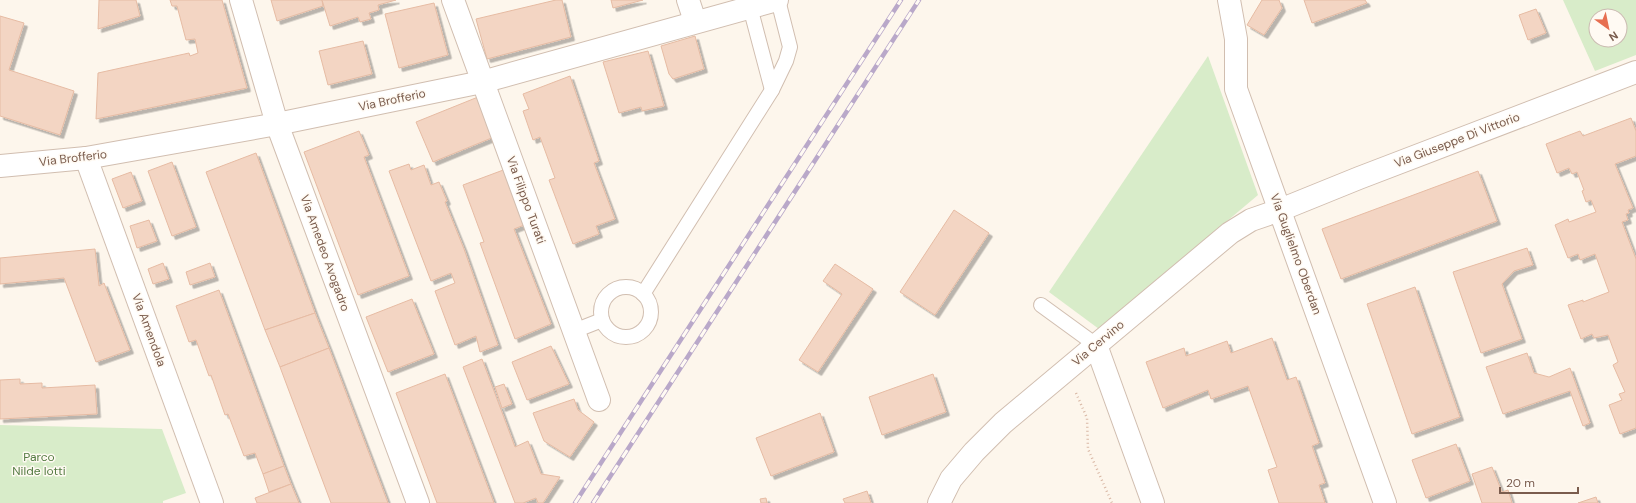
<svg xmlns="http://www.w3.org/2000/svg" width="1636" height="503" font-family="'DM Sans',sans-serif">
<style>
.green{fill:#d8ecc9;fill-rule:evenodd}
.building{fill:#f3d5c3;stroke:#e6bba3;filter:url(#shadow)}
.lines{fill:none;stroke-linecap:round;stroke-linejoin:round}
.service-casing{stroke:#d1beb0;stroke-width:16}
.minor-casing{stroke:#d1beb0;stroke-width:24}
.path{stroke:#d9b8a5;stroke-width:2.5;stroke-dasharray:1 3;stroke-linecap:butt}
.service{stroke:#fff;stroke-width:14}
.minor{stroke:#fff;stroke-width:22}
.rail-casing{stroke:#b9a8c9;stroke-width:4.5}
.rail{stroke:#fffaf3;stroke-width:3;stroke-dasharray:9;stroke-linecap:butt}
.labels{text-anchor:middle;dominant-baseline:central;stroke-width:3;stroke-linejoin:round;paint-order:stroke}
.street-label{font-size:12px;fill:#7a5c4d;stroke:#fffaf3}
.park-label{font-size:12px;fill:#537a41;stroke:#fffaf3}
</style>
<defs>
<filter id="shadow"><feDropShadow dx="3.5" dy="3.5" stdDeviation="0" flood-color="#0004"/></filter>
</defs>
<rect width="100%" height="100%" fill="#fdf6ec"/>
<g class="green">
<path d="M1563,0H1636V55L1595,71ZM1596,16H1620V40H1596Z"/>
<polygon points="1208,56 1258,195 1099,329 1049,292"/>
<polygon points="0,425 162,429 186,493 163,501 163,503 0,503"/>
</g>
<g class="building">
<polygon points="99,0 136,0 140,16 98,29"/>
<polygon points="170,0 222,0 247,88 96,119 98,73 189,53 190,56 198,53 195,39 186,40 177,6 172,6"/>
<polygon points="271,0 322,0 323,6 277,21"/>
<polygon points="322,0 396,0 378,5 379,10 369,13 371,19 360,22 358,17 330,26"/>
<polygon points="556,0 562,0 571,37 487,59 476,19"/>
<polygon points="611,0 643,0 613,8"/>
<polygon points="1262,0 1279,0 1282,8 1264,35 1247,25"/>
<polygon points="1304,0 1365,0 1367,3 1312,23"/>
<polygon points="434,3 448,55 399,68 385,14"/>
<polygon points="1536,9 1546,33 1528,40 1519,15"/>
<polygon points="0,16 24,23 9,70 74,91 60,135 0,116"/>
<polygon points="695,36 704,69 673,79 669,74 661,46"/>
<polygon points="363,41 372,74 328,85 319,51"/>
<polygon points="648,51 664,106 642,111 641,107 619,113 603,62"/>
<polygon points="570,76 599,161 594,163 615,219 596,226 599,234 573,244 549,180 555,178 540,137 533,140 523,111 529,109 523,94"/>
<polygon points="478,97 494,137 433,162 416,122"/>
<polygon points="1631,118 1636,131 1636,156 1615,164 1633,208 1628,210 1629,213 1626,214 1628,220 1622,222 1636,259 1636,428 1620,434 1609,405 1622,400 1619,394 1625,392 1613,365 1618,362 1608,335 1594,338 1592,334 1581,339 1568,305 1583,300 1583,302 1609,292 1595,254 1580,260 1578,254 1568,258 1555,225 1568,219 1569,222 1596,212 1591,200 1586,202 1582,191 1584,190 1577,172 1572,174 1569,168 1557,173 1546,144 1580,131 1583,136"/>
<polygon points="359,131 369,155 364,157 409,276 358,295 304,152"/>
<polygon points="256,153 315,313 265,330 206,172"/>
<polygon points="172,162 196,227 172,236 148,171"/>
<polygon points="409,164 411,170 424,165 431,185 439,182 447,201 445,202 464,249 498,345 480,352 476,336 455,345 435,291 455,283 451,273 431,281 389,171"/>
<polygon points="506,169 527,224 514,229 551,324 515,339 480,243 484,242 463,185"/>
<polygon points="1478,171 1497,221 1341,279 1322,229"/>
<polygon points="131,172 142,201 123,208 112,179"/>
<polygon points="954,210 989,233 935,315 900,292"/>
<polygon points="149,220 157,241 137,248 130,226"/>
<polygon points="1527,248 1533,265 1514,271 1502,284 1522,339 1481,353 1453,272"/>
<polygon points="95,249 99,286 104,283 130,350 96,362 64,278 0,284 0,258"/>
<polygon points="163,263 169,279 153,284 148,269"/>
<polygon points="210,263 215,277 190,285 186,272"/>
<polygon points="835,264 873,289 818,372 799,360 842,294 823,281"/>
<polygon points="1415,287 1460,417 1412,434 1367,304"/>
<polygon points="219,290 284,466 263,474 255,453 244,456 228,414 225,415 211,375 209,376 196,340 189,342 176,306"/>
<polygon points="412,299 434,354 388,372 366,317"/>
<polygon points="315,313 329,348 280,367 265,330"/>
<polygon points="1272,338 1287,380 1296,377 1319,443 1312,446 1325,483 1319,485 1325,503 1279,503 1268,470 1277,467 1248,386 1211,399 1208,390 1163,408 1146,362 1184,348 1186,356 1227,341 1231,353"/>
<polygon points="551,346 569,384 527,400 512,362"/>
<polygon points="329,348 388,503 331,503 280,367"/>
<polygon points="1527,353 1534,373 1549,377 1570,368 1590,423 1583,426 1570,391 1503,414 1486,367"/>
<polygon points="482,359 515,447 528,441 541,474 560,477 543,503 538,503 536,498 523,503 515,503 463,367"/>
<polygon points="445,374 494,503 437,503 396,393"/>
<polygon points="933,374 946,412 882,435 869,397"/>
<polygon points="20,379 20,384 42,383 42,388 95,385 97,414 0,419 0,380"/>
<polygon points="504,384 512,404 502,408 495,387"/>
<polygon points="574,399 578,410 594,422 570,457 544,441 533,413"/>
<polygon points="820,413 834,452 771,476 756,438"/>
<polygon points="1456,444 1470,481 1426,498 1412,460"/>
<polygon points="284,466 291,484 269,492 263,474"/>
<polygon points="1492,467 1502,492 1508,490 1512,503 1482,503 1472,474"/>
<polygon points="291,484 299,503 257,503 255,498"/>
<polygon points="867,491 871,503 845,503 843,499"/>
<polygon points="1596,497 1598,503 1578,503"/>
<polygon points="766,498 767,503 761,503 760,499"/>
</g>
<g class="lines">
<g class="service-casing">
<g id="service">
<polyline points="750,7 772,90"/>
<circle cx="626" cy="312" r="25"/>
<polyline points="643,294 772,90 786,61 790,47 778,0"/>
<polyline points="1041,305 1096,345"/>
<polyline points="574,331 602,320"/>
</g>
</g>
<g class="minor-casing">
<g id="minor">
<polyline points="241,0 277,124 418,503"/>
<polyline points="453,0 599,400"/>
<polyline points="688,0 695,21"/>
<polyline points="1229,0 1236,39 1236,89 1385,503"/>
<polyline points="86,158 212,503"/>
<polyline points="0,166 86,158 277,124 482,82 777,0"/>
<polyline points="1096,345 1153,503"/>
<polyline points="939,503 951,479 974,452 1003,423 1230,233 1251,220 1280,210 1359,178 1636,72"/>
</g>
</g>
<polyline class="path" points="1076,393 1087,418 1088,449 1112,503"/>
<use href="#service" class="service"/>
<use href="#minor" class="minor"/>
<g class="rail-casing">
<g id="rail">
<polyline points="575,503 901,0"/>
<polyline points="593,503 919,0"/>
</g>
</g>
<use href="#rail" class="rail"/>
</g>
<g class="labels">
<g class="street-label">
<text transform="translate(392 100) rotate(-12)">Via Brofferio</text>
<text transform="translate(1457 140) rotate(-21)">Via Giuseppe Di Vittorio</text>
<text transform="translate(73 158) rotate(-7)">Via Brofferio</text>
<text transform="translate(526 200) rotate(70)">Via Filippo Turati</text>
<text transform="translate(325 253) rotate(70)">Via Amedeo Avogadro</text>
<text transform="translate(1296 254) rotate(70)">Via Guglielmo Oberdan</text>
<text transform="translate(149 330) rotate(70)">Via Amendola</text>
<text transform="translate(1098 343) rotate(-40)">Via Cervino</text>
</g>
<g class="park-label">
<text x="39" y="457">Parco<tspan x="39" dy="14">Nilde Iotti</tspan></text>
</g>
</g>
<g transform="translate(1608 28) rotate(147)"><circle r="19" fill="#fffaf3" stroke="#cabbb1"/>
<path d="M0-3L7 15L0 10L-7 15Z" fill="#e76f51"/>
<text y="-6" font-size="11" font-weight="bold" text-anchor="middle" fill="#7a5c4d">N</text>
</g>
<path d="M1500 487v6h78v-6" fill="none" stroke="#7a5c4d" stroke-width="2"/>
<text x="1506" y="487" font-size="12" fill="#7a5c4d" stroke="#fffaf3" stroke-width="3" paint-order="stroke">20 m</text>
</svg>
